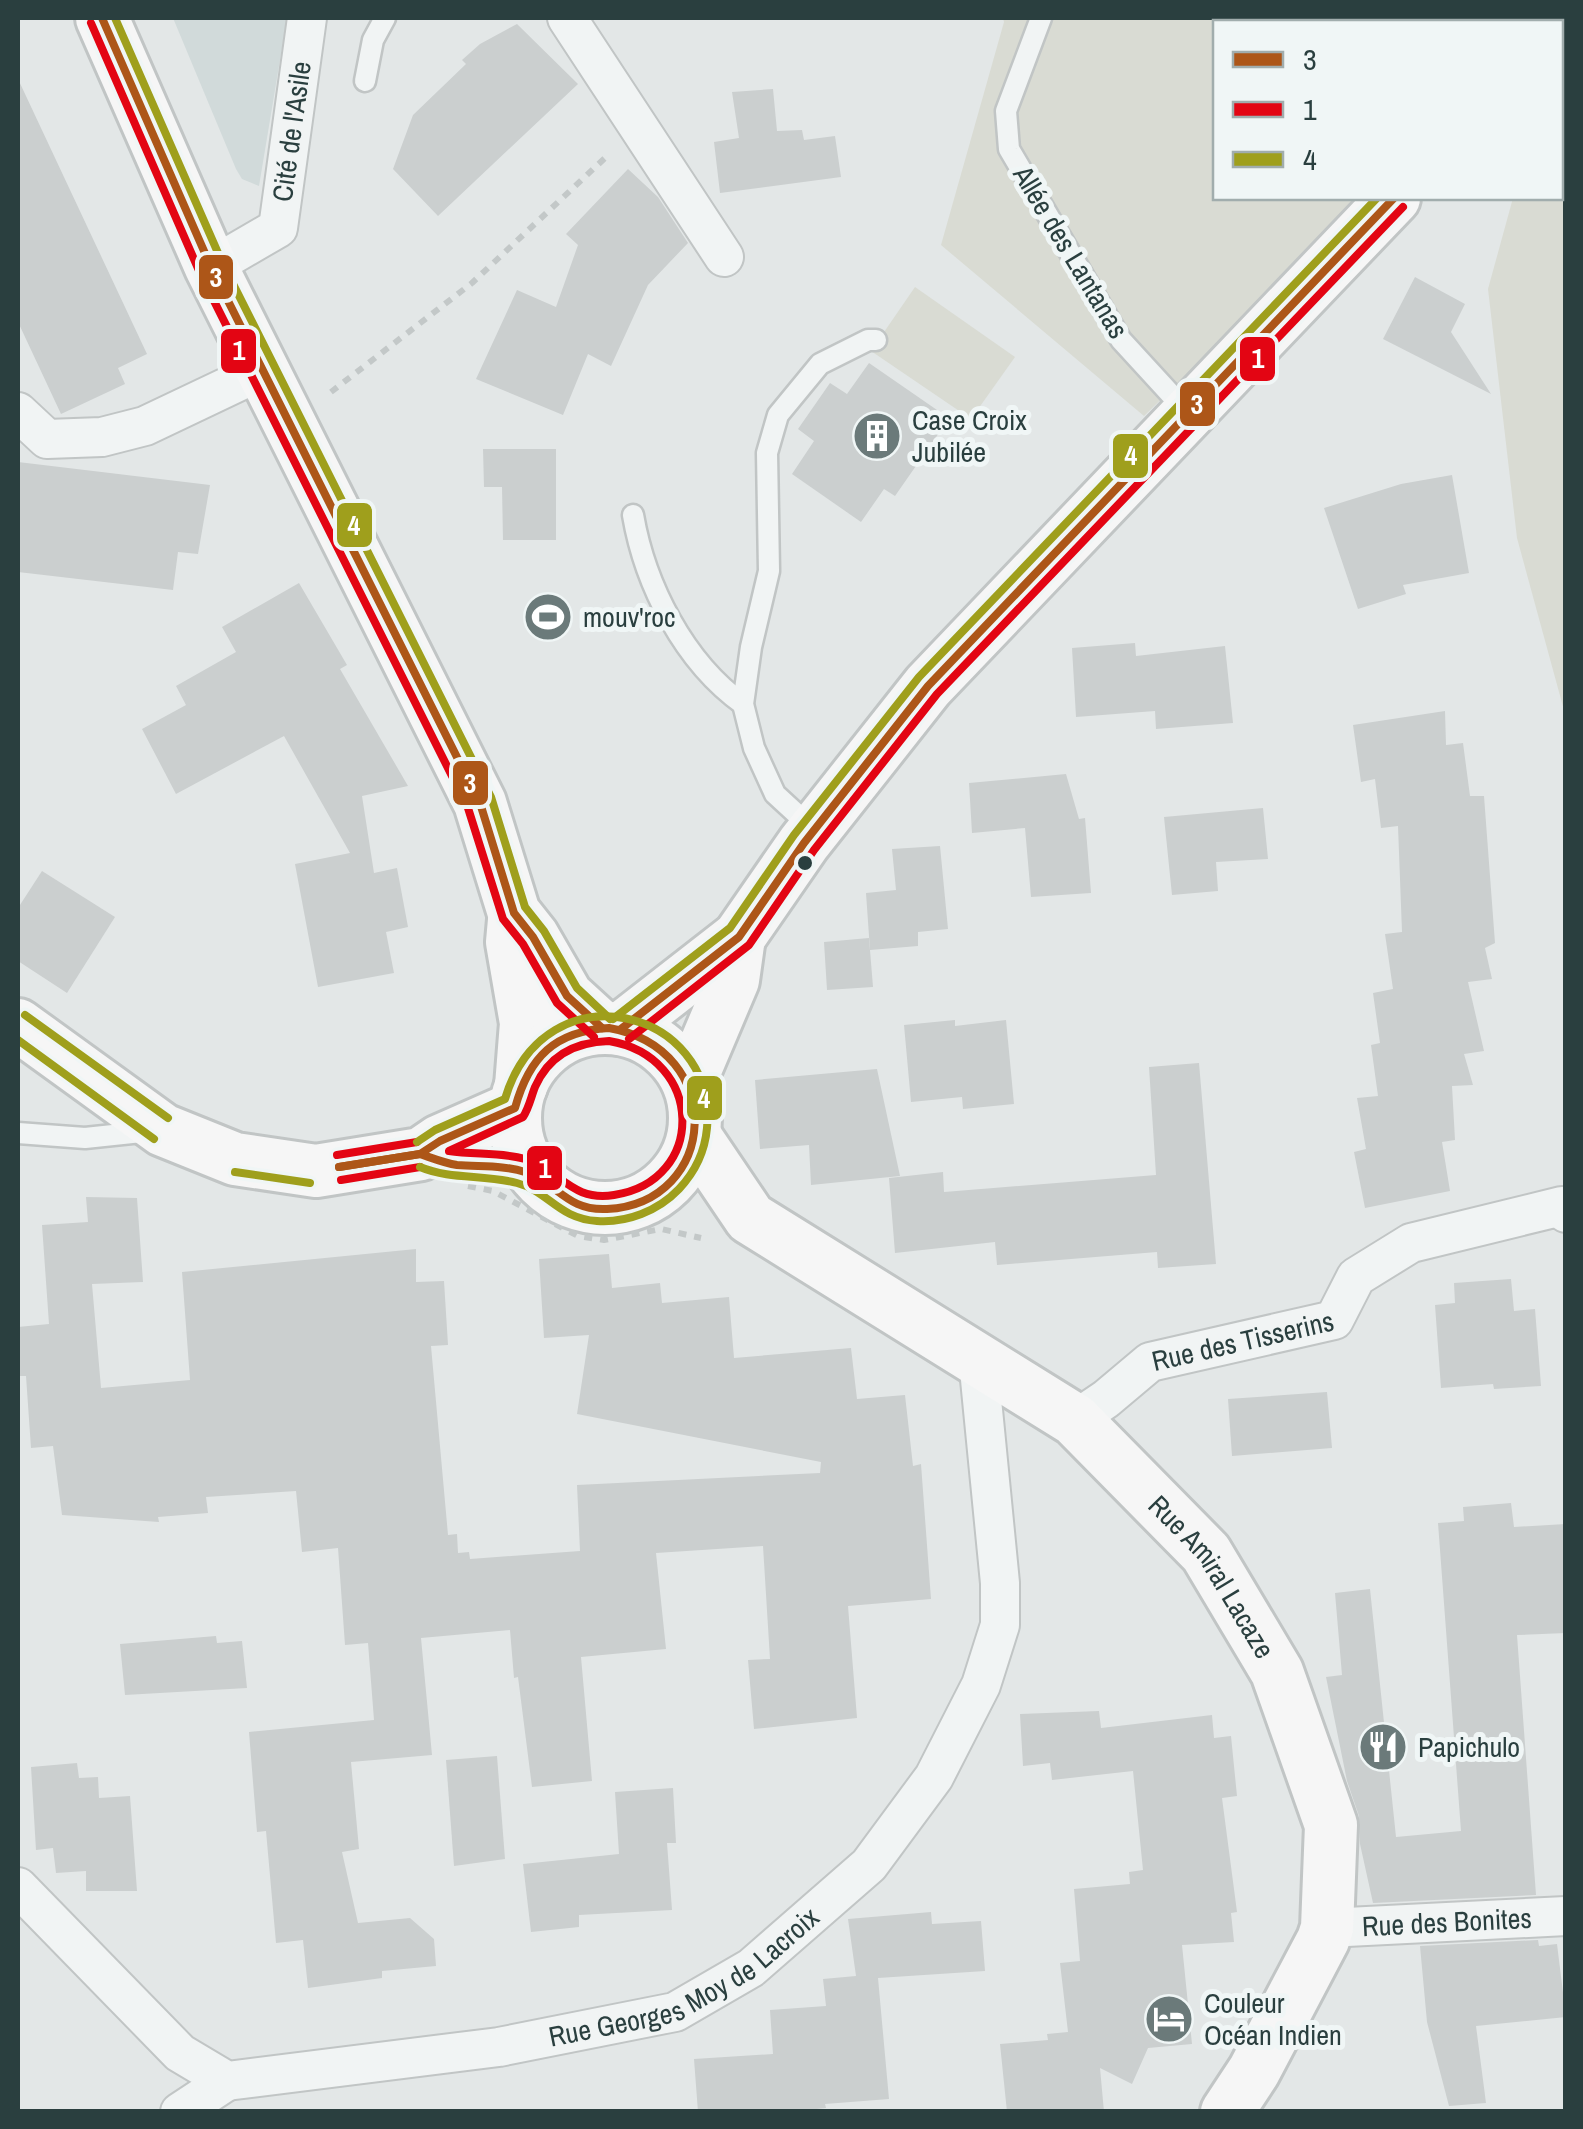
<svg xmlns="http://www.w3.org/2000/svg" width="1583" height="2129" font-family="'Archivo Narrow',sans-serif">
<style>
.built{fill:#d1dada}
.green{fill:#d9dbd3}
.building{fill:#cbcfcf}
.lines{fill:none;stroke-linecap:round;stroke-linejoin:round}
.lane-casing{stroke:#c1c5c5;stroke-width:25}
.street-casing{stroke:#c1c5c5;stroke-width:42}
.secondary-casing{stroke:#c1c5c5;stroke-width:58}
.path{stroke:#c3c8c8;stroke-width:6;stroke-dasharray:8 8;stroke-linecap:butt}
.lane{stroke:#f1f4f4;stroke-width:20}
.street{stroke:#f1f4f4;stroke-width:38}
.secondary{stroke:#f6f6f6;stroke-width:52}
.bus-1-casing{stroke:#f0f6f6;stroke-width:15}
.bus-2-casing{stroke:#f0f6f6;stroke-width:15}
.bus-3-casing{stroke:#f0f6f6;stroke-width:15}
.bus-1{stroke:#ad5618;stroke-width:8}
.bus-2{stroke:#e30513;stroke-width:8}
.bus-3{stroke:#9f9f1c;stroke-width:8}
.bus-dot{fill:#2a3f3f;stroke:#f0f6f6;stroke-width:4}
.labels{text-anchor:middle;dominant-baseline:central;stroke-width:10;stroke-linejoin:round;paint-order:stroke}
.street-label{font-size:28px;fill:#2a3f3f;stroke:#f0f6f6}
.poi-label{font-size:28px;fill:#2a3f3f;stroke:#f0f6f6;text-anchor:start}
.line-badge{stroke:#f0f6f6;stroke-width:4}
.badge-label{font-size:28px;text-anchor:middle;font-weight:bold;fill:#fff}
</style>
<rect width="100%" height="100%" fill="#e3e7e7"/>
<polygon class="built" points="173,18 287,18 259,186 242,179 236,169"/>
<g class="green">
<polygon points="1003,18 1565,18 1565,88 1561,90 1560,22 1216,22 1216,198 1374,198 1337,228 1144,416 941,245 1004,22"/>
<polygon points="1565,171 1566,171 1565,714 1517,538 1488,289 1513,198 1560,198 1561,172"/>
<polygon points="915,287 1015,357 971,419 871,351"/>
</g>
<g class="building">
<polygon points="517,24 578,84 438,216 393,169 413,115 466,64 462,60 480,44"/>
<polygon points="18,79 147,354 118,368 125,384 61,414 18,322"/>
<polygon points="773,89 777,131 802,130 804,140 835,136 841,177 720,193 714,142 739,138 732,92"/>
<polygon points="628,169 658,197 688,243 648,285 611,366 588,354 563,415 476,379 517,290 556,307 578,245 566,234"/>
<polygon points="1415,277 1465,304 1451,332 1491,394 1383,339"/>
<polygon points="869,363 937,410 929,422 941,430 895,496 884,489 861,522 792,474 814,441 798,429 830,383 847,394"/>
<polygon points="483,449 556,449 556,540 503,540 502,487 484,487"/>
<polygon points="18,462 210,485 198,554 178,552 173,590 18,572"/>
<polygon points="1452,475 1469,573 1403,585 1406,594 1358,609 1324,508 1401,484"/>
<polygon points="299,583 347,665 340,669 408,786 362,796 374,873 397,868 408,927 386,932 394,973 318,987 295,864 350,853 284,736 176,794 142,729 186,705 176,686 236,652 222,627"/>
<polygon points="1135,643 1136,656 1225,646 1233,723 1156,729 1155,711 1076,717 1072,648"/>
<polygon points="1445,711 1446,745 1463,743 1470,796 1484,796 1495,943 1485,948 1492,979 1468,982 1484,1051 1464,1054 1473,1085 1452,1086 1455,1140 1442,1142 1450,1191 1365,1208 1354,1152 1366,1149 1357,1098 1378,1096 1371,1045 1380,1043 1373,993 1393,989 1385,934 1402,932 1398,826 1381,828 1375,779 1361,782 1353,725"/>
<polygon points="1066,774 1079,819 1085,818 1091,893 1031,897 1025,828 972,833 969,783"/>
<polygon points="1263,808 1268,859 1216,862 1218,891 1172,895 1164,817"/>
<polygon points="940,846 948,929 918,932 918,946 870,950 866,893 896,890 892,849"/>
<polygon points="42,871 115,917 67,993 18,961 18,908"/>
<polygon points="869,938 873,987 827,990 824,942"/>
<polygon points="955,1020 955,1026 1006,1020 1014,1104 963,1109 962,1097 911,1102 904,1025"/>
<polygon points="1199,1063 1216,1264 1158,1268 1157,1252 997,1265 995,1242 895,1253 889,1178 943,1172 944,1192 1156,1175 1149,1067"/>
<polygon points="877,1069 900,1176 811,1185 809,1145 760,1149 755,1080"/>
<polygon points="86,1197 137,1198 143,1282 92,1284 101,1388 190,1380 182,1272 416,1249 416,1282 444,1281 448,1345 431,1346 448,1535 457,1534 458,1553 469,1552 470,1559 580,1551 577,1485 820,1473 821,1462 577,1414 589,1335 544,1338 539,1259 609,1254 612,1288 660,1283 662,1303 729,1297 734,1358 851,1348 857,1399 905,1395 913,1466 921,1464 931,1599 848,1606 857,1718 754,1729 748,1660 770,1659 763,1546 656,1553 666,1649 581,1657 592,1781 532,1787 518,1677 514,1678 510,1630 421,1638 432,1755 351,1762 359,1849 342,1852 358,1923 410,1918 434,1939 436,1966 382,1971 382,1978 308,1988 303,1940 276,1943 266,1831 257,1832 249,1732 374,1720 368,1643 345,1645 338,1548 302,1552 296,1491 206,1497 208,1513 158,1517 159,1522 62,1515 53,1446 31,1448 26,1376 18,1376 18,1327 49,1324 42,1225 88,1222"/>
<polygon points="1511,1279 1514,1311 1535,1309 1541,1386 1494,1389 1493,1384 1441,1388 1435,1305 1455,1303 1454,1283"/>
<polygon points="1327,1392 1332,1448 1232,1456 1228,1399"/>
<polygon points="1511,1503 1514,1527 1566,1524 1566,1633 1517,1635 1536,1895 1373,1903 1360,1844 1359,1816 1347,1781 1326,1677 1342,1675 1335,1593 1370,1589 1396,1837 1461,1831 1438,1523 1464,1521 1463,1507"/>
<polygon points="216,1636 217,1643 242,1641 247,1688 125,1695 120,1644"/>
<polygon points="1099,1711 1101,1728 1212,1715 1214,1738 1231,1736 1237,1796 1222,1798 1237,1912 1231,1913 1234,1942 1182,1945 1192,2044 1148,2048 1132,2084 1100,2068 1104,2112 1007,2112 1000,2044 1048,2040 1047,2034 1068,2032 1060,1963 1080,1961 1074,1889 1130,1884 1129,1872 1143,1870 1133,1771 1052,1780 1050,1763 1023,1766 1020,1714"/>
<polygon points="497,1756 505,1859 454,1866 446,1760"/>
<polygon points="77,1763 79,1778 98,1777 99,1798 130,1796 137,1891 86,1891 86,1871 56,1873 53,1848 36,1850 31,1767"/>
<polygon points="673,1788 676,1843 667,1843 672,1910 579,1915 579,1927 531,1932 523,1864 619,1854 615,1792"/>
<polygon points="931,1912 932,1924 981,1921 985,1971 878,1978 889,2099 825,2104 826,2108 788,2112 698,2112 694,2059 773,2054 770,2010 826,2006 823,1979 856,1976 848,1919"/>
<polygon points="1538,1940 1539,1946 1557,1944 1566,2017 1476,2026 1486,2103 1449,2106 1427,2022 1420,1946"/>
</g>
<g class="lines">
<g class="lane-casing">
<g id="lane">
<polyline points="1041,18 1006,111 1009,149 1121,340 1187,412"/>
<polyline points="365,81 373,40 385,18"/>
<path d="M633,515C645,585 684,662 743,704"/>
<polyline points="813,829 775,794 754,748 743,704 751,647 769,571 767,453 778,415 820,364 868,340 876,340"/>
<polyline points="18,1133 85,1138 151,1131"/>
</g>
</g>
<g class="street-casing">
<g id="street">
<polyline points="567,18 724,257"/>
<path id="s1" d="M211,267L278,228L307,18"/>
<polyline points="18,412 47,439 102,437 145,426 263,370"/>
<path id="s2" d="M1075,1420L1106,1399L1150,1362L1334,1320L1356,1277L1411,1243L1562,1206L1566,1213"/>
<path id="s3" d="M18,1887L180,2053L227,2081L499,2047L675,2012L751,1968L869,1865L934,1777L981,1685L1000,1625V1583L978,1359"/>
<path id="s4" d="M1327,1928L1566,1916"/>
<polyline points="180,2112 227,2081"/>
</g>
</g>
<g class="secondary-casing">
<g id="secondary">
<polyline points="102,18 211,267 480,803 514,913 533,937 567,996 602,1028"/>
<polyline points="1560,118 1566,118"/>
<polyline points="514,920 512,942 526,1023 521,1086"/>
<polyline points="18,1025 163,1130 235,1159 316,1171 421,1154 440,1141 515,1108"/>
<circle cx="605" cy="1118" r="90"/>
<polyline points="621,1029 739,937 804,843 928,686 1394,198"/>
<polyline points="689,1084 733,980 739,937"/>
<path id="s5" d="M694,1135L750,1218L1075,1420L1206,1553L1277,1672L1331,1825L1327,1928L1323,1940L1254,2071L1227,2112"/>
</g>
</g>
<g class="path">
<polyline points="1418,18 1420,22"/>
<polyline points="331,392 472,283 606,157"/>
<polyline points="468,1186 493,1191 578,1236 604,1240 661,1229 701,1238"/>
</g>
<use href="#lane" class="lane"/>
<use href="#street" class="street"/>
<use href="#secondary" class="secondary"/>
<g class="bus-1-casing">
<g id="bus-1">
<polyline points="102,18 211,267 480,803 514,913 533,937 567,996 602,1028"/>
<path d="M609,1028C728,1049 719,1203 607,1209C566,1211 558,1183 525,1172C504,1165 479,1167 457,1165C444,1163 432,1158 420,1154L440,1141L515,1108C529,1057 555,1031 609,1028Z"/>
<polyline points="621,1029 739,937 804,843 928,686 1394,198"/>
<polyline points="339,1167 420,1154"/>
<polyline points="339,1167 420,1154"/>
</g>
</g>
<g class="bus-2-casing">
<g id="bus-2">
<polyline points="91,23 200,273 468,808 503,919 523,944 557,1003 594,1037"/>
<polyline points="629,1039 749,945 814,850 937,694 1403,207"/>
<path d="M609,1041C705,1057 707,1181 614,1195C571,1202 561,1170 525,1159C501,1152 474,1155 449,1151L523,1117C529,1108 531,1097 535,1087C549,1055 576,1042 609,1041Z"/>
<polyline points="337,1155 417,1142"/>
<polyline points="341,1180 420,1167"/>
</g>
</g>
<g class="bus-3-casing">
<g id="bus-3">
<polyline points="115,18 222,262 491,797 525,907 544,931 577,988 610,1019"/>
<polyline points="25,1015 168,1118"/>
<polyline points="613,1019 730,928 794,835 919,677 1377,198"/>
<polyline points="18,1040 154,1139"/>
<path d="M417,1142L435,1130L505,1099C545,965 718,1008 707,1128C705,1150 695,1172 679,1189C658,1211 627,1223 597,1221C559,1219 548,1191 517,1183C484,1174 451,1180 420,1167"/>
<polyline points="235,1172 310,1183"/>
</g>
</g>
<use href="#bus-1" class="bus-1"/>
<use href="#bus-2" class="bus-2"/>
<use href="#bus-3" class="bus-3"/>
</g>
<defs>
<g id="building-disc" transform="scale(2.5)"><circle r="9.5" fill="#6b7a7a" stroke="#f0f6f6"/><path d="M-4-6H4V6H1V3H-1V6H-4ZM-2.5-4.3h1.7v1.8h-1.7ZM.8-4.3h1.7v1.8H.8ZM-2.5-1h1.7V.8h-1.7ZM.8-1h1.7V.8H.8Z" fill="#fff"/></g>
<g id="stadium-disc" transform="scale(2.5)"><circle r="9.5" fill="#6b7a7a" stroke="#f0f6f6"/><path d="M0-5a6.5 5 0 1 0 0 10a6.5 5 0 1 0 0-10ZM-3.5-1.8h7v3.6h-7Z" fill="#fff"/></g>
<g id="restaurant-disc" transform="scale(2.5)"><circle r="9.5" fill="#6b7a7a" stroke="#f0f6f6"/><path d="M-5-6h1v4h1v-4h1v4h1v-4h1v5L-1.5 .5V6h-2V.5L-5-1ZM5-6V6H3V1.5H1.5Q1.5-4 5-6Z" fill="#fff"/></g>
<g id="hotel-disc" transform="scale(2.5)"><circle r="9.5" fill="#6b7a7a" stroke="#f0f6f6"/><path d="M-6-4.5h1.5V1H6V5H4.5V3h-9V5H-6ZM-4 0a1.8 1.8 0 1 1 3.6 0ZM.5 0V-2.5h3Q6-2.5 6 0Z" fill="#fff"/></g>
</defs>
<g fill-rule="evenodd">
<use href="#building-disc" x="877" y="436"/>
<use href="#stadium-disc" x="548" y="617"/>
<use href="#restaurant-disc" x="1383" y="1747"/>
<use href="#hotel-disc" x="1169" y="2019"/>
</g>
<circle class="bus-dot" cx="805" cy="863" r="9"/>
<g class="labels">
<g class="street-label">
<text stroke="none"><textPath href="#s1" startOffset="175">Cité de l'Asile</textPath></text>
<text transform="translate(1071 252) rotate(59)">Allée des Lantanas</text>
<text stroke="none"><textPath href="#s2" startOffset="190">Rue des Tisserins</textPath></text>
<text stroke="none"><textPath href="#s5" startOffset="692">Rue Amiral Lacaze</textPath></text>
<text stroke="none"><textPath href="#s4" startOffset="120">Rue des Bonites</textPath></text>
<text stroke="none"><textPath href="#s3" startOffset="762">Rue Georges Moy de Lacroix</textPath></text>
</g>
<g class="poi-label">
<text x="912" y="420">Case Croix<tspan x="912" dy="32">Jubilée</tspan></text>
<text x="583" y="617">mouv'roc</text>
<text x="1418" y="1747">Papichulo</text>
<text x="1204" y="2003">Couleur<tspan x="1204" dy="32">Océan Indien</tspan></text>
</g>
</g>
<g class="line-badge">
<rect x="197" y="253" width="38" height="48" rx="10" fill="#ad5618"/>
<rect x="219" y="327" width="39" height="48" rx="10" fill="#e30513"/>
<rect x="1238" y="335" width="39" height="48" rx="10" fill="#e30513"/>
<rect x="1178" y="380" width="39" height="48" rx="10" fill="#ad5618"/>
<rect x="1111" y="432" width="39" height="48" rx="10" fill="#9f9f1c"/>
<rect x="335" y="501" width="39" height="48" rx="10" fill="#9f9f1c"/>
<rect x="451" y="759" width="39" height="48" rx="10" fill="#ad5618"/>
<rect x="685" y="1074" width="39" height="48" rx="10" fill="#9f9f1c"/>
<rect x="525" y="1144" width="39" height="48" rx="10" fill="#e30513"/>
</g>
<g class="badge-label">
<text x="216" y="287">3</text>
<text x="239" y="360">1</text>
<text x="1258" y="368">1</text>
<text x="1197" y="414">3</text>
<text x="1131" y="465">4</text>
<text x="354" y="535">4</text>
<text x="470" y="793">3</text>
<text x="704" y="1108">4</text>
<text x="545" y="1178">1</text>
</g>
<rect width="1583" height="2129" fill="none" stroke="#2a3f3f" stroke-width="40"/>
<rect x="1213" y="20" width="350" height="180" fill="#f0f6f6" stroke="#a1adad" stroke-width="2.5"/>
<rect x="1233" y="52" width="50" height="15" fill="#ad5618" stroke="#a1adad" stroke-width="2.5"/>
<text x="1303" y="70" font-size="30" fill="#2a3f3f">3</text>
<rect x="1233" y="102" width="50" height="15" fill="#e30513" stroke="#a1adad" stroke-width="2.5"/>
<text x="1303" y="120" font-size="30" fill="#2a3f3f">1</text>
<rect x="1233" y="152" width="50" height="15" fill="#9f9f1c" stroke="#a1adad" stroke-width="2.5"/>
<text x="1303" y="170" font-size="30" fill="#2a3f3f">4</text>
</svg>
